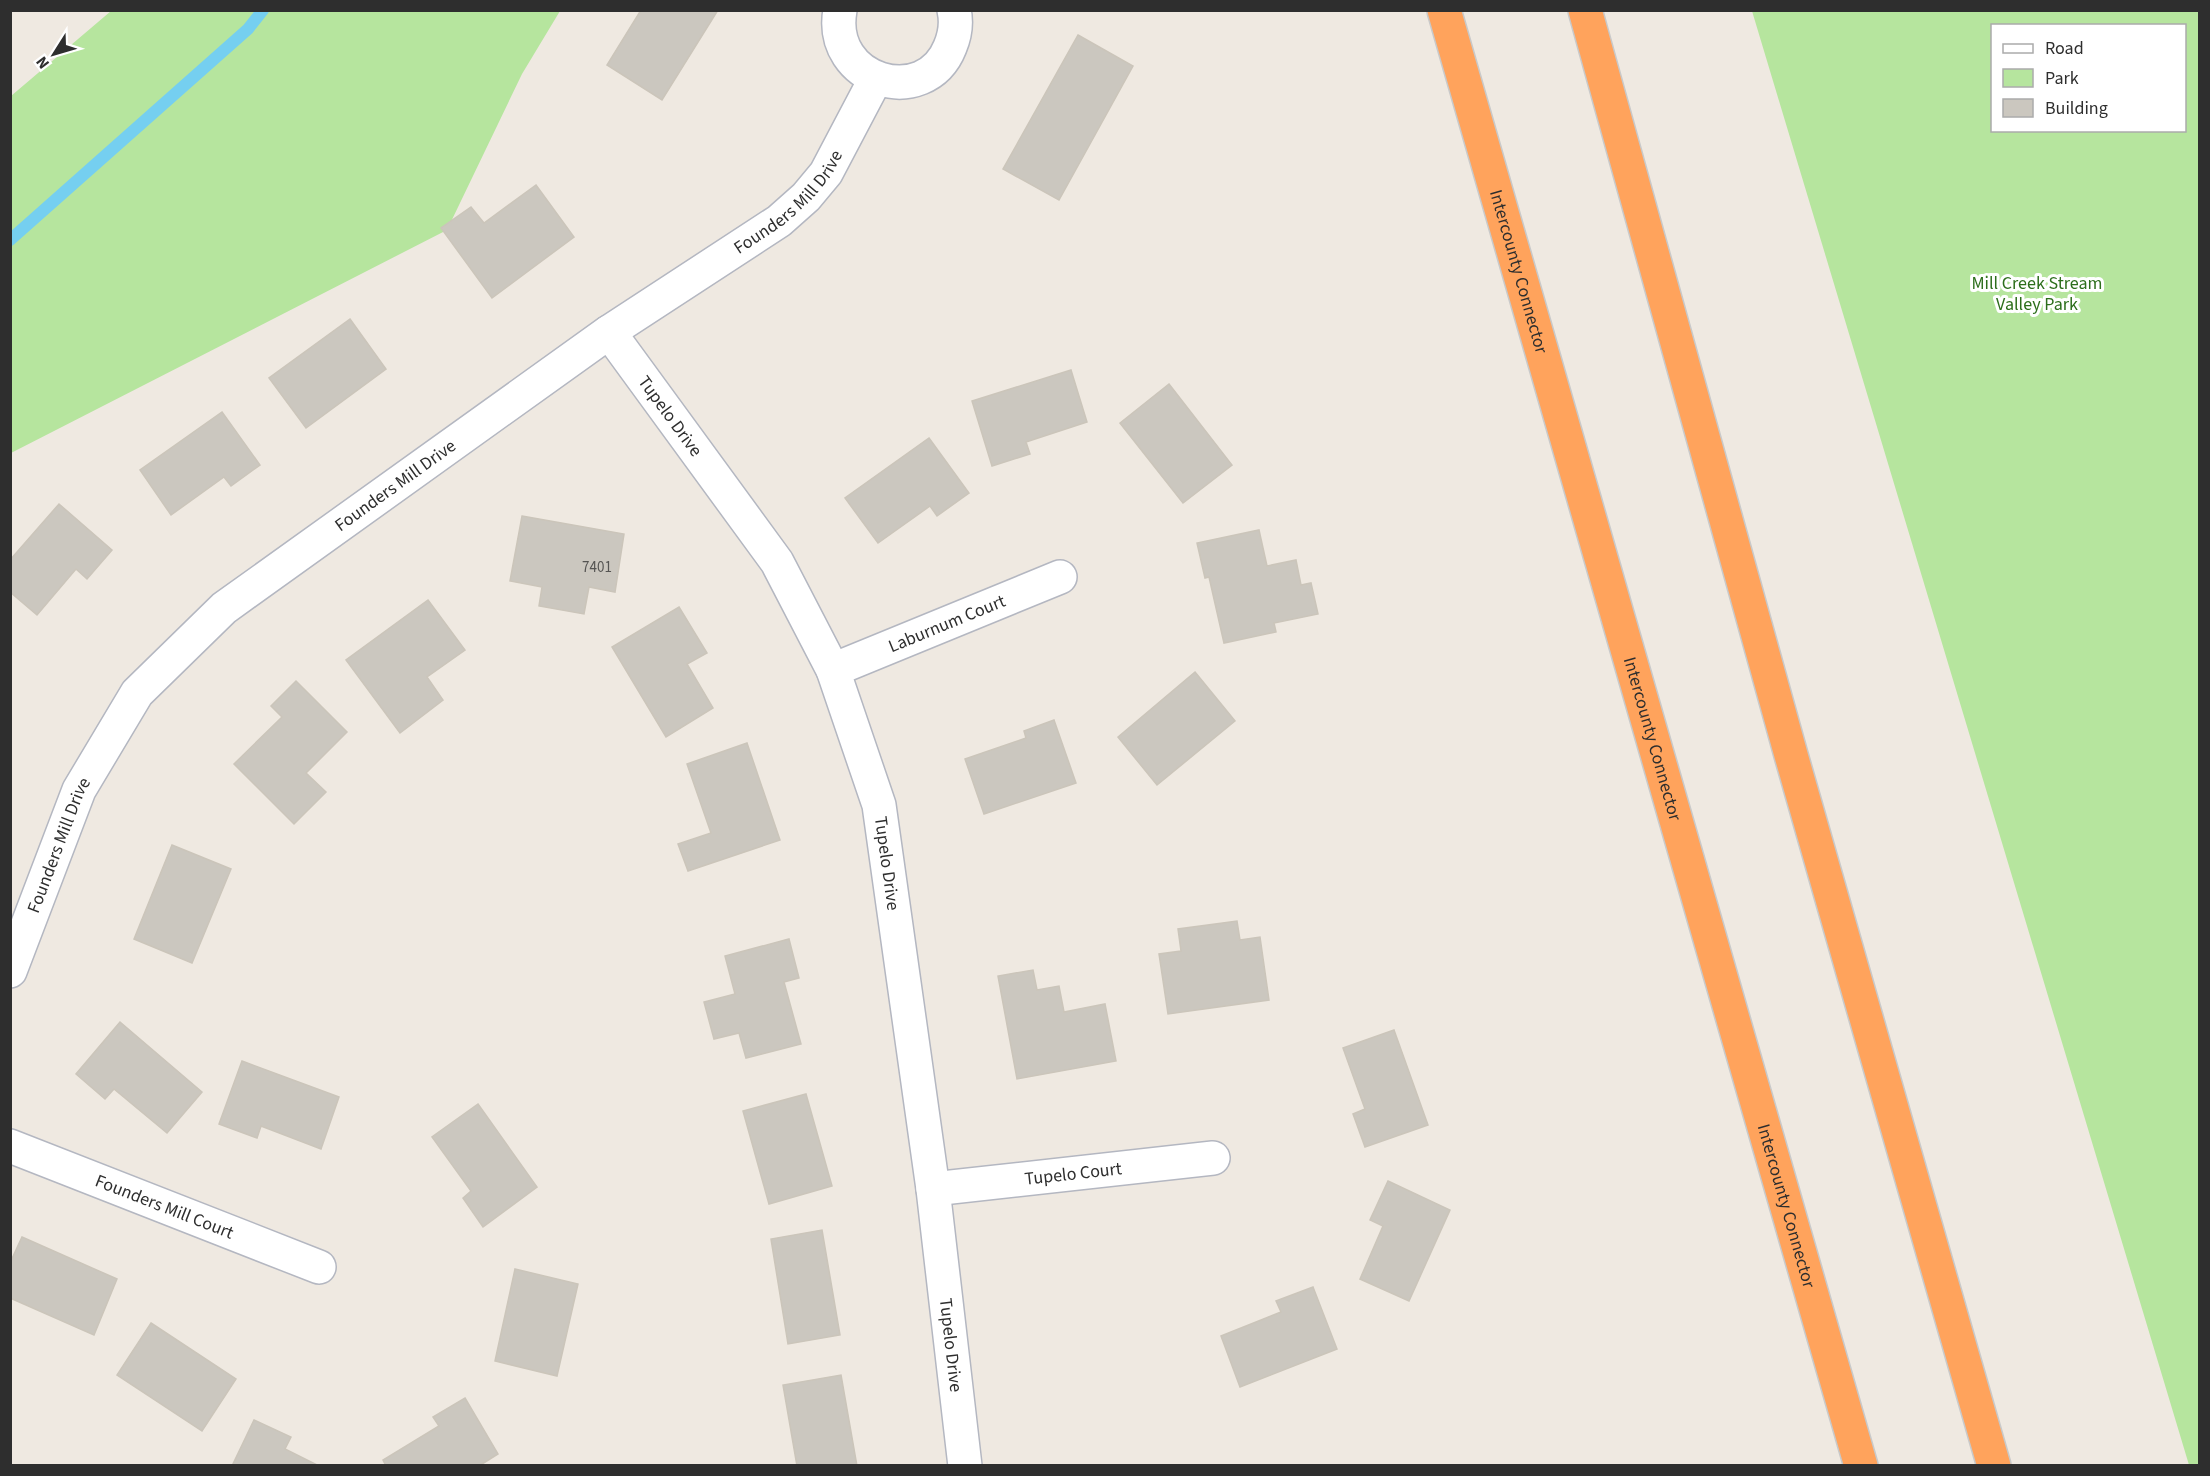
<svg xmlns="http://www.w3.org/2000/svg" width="2210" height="1476" font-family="'Source Sans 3',sans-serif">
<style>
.green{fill:#b6e59e;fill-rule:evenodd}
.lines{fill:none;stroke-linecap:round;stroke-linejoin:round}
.stream{stroke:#75cff0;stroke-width:12}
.building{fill:#cbc7bf;stroke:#cbc5ba;stroke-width:1.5}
.minor-casing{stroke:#b4b7c1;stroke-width:36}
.highway-casing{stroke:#c9c9c9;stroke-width:36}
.minor{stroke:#fff;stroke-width:33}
.highway{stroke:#ffa35c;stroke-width:33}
.labels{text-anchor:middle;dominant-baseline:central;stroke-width:6;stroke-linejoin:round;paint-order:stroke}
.number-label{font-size:15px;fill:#555452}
.street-label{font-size:18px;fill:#2e2e2e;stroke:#fff}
.park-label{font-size:18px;fill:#2c6e1b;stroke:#fff}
</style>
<rect width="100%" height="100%" fill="#efe9e1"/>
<g class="green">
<polygon points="111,11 560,11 522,74 447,230 11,453 11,96"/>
<path d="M1752,11H2199V1465H2189ZM1992,26H2184V130H1992Z"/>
</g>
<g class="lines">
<polyline class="stream" points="10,240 248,29 263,10"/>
</g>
<g class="building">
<polygon points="641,10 718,10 662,100 607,65"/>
<polygon points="1078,35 1133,66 1059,200 1003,169"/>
<polygon points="536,185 574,237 492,298 441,228 471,207 484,223"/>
<polygon points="350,319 386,369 306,428 269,378"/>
<polygon points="1071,370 1087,422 1026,442 1030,454 992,466 972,401"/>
<polygon points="1169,384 1232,465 1183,503 1120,423"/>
<polygon points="222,412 260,465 231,486 224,477 171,515 140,470"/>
<polygon points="929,438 969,493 937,516 930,506 878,543 845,498"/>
<polygon points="59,504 112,550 87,579 76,569 37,615 10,592 10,560"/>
<polygon points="522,516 624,534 615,592 589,587 584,614 539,606 542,587 510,581"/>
<polygon points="1259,530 1267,566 1296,560 1301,585 1311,583 1318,614 1274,623 1276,632 1224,643 1209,577 1205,578 1197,543"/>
<polygon points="428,600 465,650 427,677 443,700 400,733 346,660"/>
<polygon points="679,607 707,653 687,664 713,708 666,737 612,647"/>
<polygon points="1195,672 1235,721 1157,785 1118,737"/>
<polygon points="296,681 347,732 306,773 326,792 294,824 234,764 282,717 271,706"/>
<polygon points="1054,720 1076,783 984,814 965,759 1026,738 1024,731"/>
<polygon points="747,743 780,840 688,871 678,844 711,833 687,764"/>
<polygon points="172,845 231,869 192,963 134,939"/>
<polygon points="1237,921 1240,940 1260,937 1269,1000 1168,1014 1159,954 1181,951 1178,929"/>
<polygon points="789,939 799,978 784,982 801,1044 746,1058 739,1033 714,1039 704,1002 735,994 725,956"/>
<polygon points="1033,970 1037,990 1059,986 1064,1012 1105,1004 1116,1061 1017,1079 998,976"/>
<polygon points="120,1022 202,1092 167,1133 114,1089 105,1099 76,1074"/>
<polygon points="1394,1030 1428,1125 1365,1147 1353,1114 1365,1109 1343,1048"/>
<polygon points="242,1061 339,1097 321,1149 261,1126 257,1138 219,1124"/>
<polygon points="806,1094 832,1186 769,1204 743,1111"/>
<polygon points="478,1104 537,1187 483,1227 463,1198 471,1191 432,1137"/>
<polygon points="1388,1181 1450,1210 1409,1301 1360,1279 1383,1226 1370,1220"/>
<polygon points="822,1230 840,1335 788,1344 771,1239"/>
<polygon points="22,1237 117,1279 94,1335 10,1298 10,1263"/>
<polygon points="515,1269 578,1284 557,1376 495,1361"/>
<polygon points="1313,1287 1337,1349 1240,1387 1221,1336 1281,1312 1276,1301"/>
<polygon points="151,1323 236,1379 202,1431 117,1375"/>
<polygon points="841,1375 857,1466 797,1466 783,1385"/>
<polygon points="465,1398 498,1454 479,1466 386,1466 383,1460 439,1426 433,1417"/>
<polygon points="254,1420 291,1437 285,1449 319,1466 232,1466"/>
</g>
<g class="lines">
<g class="minor-casing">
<g id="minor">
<path d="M840,10C827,82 925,110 950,47C955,35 957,23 954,10"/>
<path id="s1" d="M609,332L777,562L833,670L879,805L933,1189L965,1466"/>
<path id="s2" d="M833,670L1060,577"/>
<path id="s3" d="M10,971L79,790L137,693L224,608L609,332L779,221L806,197L826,173L876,78"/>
<path id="s4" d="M10,1146L319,1267"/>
<path id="s5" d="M933,1189L1213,1158"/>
</g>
</g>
<g class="highway-casing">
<g id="highway">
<path id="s6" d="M1444,10L1861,1466"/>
<polyline points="1585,10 1791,755 1994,1466"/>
</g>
</g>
<use href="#minor" class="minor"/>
<use href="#highway" class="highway"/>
</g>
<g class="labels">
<g class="number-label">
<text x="597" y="567">7401</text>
</g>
<g class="street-label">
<text stroke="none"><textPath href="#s3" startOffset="1125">Founders Mill Drive</textPath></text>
<text stroke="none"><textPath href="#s6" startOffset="272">Intercounty Connector</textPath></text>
<text stroke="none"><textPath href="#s1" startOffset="104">Tupelo Drive</textPath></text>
<text stroke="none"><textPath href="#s3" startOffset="639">Founders Mill Drive</textPath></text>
<text stroke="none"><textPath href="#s2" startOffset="123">Laburnum Court</textPath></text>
<text stroke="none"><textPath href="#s6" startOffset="758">Intercounty Connector</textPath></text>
<text stroke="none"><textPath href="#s3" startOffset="135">Founders Mill Drive</textPath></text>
<text stroke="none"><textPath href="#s1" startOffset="608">Tupelo Drive</textPath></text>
<text stroke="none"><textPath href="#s5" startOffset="141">Tupelo Court</textPath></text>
<text stroke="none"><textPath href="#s6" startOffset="1244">Intercounty Connector</textPath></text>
<text stroke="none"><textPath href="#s4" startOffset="166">Founders Mill Court</textPath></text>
<text stroke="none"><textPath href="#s1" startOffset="1094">Tupelo Drive</textPath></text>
</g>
<g class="park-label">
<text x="2037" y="283">Mill Creek Stream<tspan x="2037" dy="21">Valley Park</tspan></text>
</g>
</g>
<rect width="2210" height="1476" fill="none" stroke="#2e2e2e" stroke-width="24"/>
<rect x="1991" y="24" width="195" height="108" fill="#ffffff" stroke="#ababab" stroke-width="1.5"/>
<rect x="2003" y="44" width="30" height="9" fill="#ffffff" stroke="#ababab" stroke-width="1.5"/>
<text x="2045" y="54" font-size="18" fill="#2e2e2e">Road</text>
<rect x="2003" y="69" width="30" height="18" fill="#b6e59e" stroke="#ababab" stroke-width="1.5"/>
<text x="2045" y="84" font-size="18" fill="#2e2e2e">Park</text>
<rect x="2003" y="99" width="30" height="18" fill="#cbc7bf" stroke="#ababab" stroke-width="1.5"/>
<text x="2045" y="114" font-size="18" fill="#2e2e2e">Building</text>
<g transform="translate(54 54) rotate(233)" stroke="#ffffff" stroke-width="4.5" paint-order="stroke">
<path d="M0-4.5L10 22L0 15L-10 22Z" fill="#2e2e2e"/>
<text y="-9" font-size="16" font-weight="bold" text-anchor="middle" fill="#2e2e2e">N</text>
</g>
</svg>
